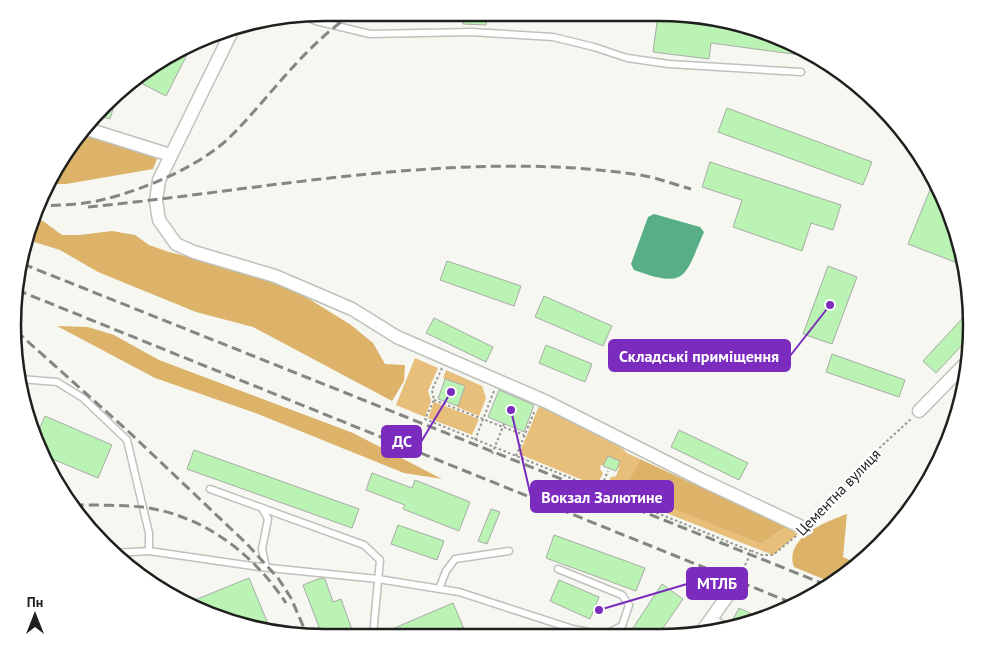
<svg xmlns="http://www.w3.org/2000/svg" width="984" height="650" font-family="'PT Sans',sans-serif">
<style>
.green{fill:#e7be7a}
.forest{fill:#ddb269}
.water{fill:#57ae87}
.building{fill:#baf3b3;stroke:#a7aca6}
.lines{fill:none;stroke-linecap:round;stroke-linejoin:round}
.service-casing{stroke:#bfc1bb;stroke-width:9}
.minor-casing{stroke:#bfc1bb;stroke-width:15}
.path{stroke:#949690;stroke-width:2;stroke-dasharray:2.5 2.5;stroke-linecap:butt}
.service{stroke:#fff;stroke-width:6}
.minor{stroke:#fff;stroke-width:12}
.rail{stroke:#848681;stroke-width:3;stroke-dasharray:10 5;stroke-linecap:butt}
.labels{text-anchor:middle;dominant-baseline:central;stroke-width:4.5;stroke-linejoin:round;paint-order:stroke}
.street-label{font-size:15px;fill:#1f201d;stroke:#fff}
.rim{fill:none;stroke:#1f201d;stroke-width:2.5}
.leader{fill:none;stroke:#7b2cbf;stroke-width:2}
.callout-dot{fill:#7b2cbf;stroke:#fff;stroke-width:2}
.callout{fill:#7b2cbf;stroke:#7b2cbf;stroke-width:2}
.callout-label{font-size:16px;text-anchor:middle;font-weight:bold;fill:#fff}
</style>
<rect width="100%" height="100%" fill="#f5f7f0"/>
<g class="green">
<polygon points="415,358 438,368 428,391 431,401 425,417 396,405"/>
<polygon points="446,370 482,386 486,398 479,416 457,407 465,386 443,378"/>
<polygon points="434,402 479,419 472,435 428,418"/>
<polygon points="539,406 621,447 627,453 640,459 626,488 761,544 786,527 798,534 773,555 605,489 611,477 616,476 619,468 608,456 604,465 601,465 600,469 603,473 597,486 519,454"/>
</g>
<g class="forest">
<polygon points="85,127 161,149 153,169 66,184 49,184 77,135"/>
<polygon points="33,219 43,221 62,235 80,235 112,231 135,235 149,245 169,252 266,276 285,284 351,325 373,343 385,364 405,365 404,381 392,401 253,327 196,312 98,272 60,250 28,240"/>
<polygon points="57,326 88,327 114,335 159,360 353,433 442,479 404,473 258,414 155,378"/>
<polygon points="640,459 786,527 761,544 625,489"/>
<path d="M847,514L843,557L854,562L828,581L794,567C784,538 825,522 847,514Z"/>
</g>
<path class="water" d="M654,214L700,227L704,232C684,278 687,289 634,270L631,264L648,217Z"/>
<g class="building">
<polygon points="463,14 487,14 486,25 463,24"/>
<polygon points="658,15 718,21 797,45 815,57 711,43 709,59 653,52"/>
<polygon points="192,45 166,96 135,80 151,65"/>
<polygon points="116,99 110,119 98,116 106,108"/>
<polygon points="727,108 872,162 863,185 718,132"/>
<polygon points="710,162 841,205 833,230 811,223 802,251 733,227 742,200 702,187"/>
<polygon points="934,180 939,187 960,264 908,244"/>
<polygon points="447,261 521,286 514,306 440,280"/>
<polygon points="828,266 857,277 832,344 803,334"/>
<polygon points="544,296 612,326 603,346 535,317"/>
<polygon points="970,310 966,341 936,373 923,361"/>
<polygon points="434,318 493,347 486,362 426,333"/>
<polygon points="546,345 592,364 585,382 539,363"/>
<polygon points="832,354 905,380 899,397 826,372"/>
<polygon points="445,379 465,386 458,406 438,399"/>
<polygon points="499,390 534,405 524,432 488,417"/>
<polygon points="45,416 112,445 98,478 43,455 36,437"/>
<polygon points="679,430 748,463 739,480 671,447"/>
<polygon points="194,450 359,509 352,528 187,469"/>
<polygon points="608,456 620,461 616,471 603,466"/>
<polygon points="372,473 412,488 415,480 470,502 459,531 403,509 405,505 366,490"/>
<polygon points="491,509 500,512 487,544 478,541"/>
<polygon points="398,525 444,541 437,560 391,544"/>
<polygon points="554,535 645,568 636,591 546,558"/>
<polygon points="249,578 271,631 185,604"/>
<polygon points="321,578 325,579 333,602 341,599 354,635 322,635 303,585"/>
<polygon points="559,580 599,597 590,619 550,601"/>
<polygon points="662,584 683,599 657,637 627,637"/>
<polygon points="453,603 467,636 378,635"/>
<polygon points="739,608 756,616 731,623"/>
</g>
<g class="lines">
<g class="service-casing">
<g id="service">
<polyline points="304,16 316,21 370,34 471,32 553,37 594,47 627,58 669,64 801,72"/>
<polyline points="20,379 57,382 83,398 127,440 149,533 149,551"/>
<polyline points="210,489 364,545 380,560 373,635"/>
<polyline points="262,508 268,519 262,549 266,567"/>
<polyline points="113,553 149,551 260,567 378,579 459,592 573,629 604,635 622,626 629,605 622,595 558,569"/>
<polyline points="439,589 446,571 455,559 509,551"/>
<polyline points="713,619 724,625"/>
</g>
</g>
<g class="minor-casing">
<g id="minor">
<polyline points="234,27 159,180 156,201 159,220 176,244 194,252 275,276 352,309 397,337 547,402 702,480 806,529"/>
<polyline points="84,128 170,155"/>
<polyline points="919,411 963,366"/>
<polyline points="703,630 731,591"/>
</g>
</g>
<g class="path">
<polyline points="442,368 432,390 434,400 425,419 751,551"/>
<polyline points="434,400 524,435"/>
<polyline points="475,440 494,391"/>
<polyline points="492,454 504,424"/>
<polyline points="516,456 535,410"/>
<polyline points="600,490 608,471"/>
<polyline points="812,522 863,463 911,419"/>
<polyline points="736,583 752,551 762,555 773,555 796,536"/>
</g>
<use href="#service" class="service"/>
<use href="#minor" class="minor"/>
<g class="rail">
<path d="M36,206C59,205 83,205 105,199C146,189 203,165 233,134C273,93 306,44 354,13"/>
<path d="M88,207C264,190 457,149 633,174C653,176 672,184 691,189"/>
<polyline points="23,264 824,584"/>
<polyline points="17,290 797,605"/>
<polyline points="16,331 129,432 247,544 278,578 291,598 307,635"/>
<path d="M74,505C96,505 120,505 142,507C203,515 253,553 286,603"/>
</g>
</g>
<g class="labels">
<g class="street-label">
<text transform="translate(838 492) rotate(-46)">Цементна вулиця</text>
</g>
</g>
<path d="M0 0H984V650H0ZM325 21H659A304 304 0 0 1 963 325V325A304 304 0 0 1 659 629H325A304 304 0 0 1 21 325V325A304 304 0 0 1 325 21Z" fill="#fff" fill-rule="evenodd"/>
<path class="rim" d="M325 21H659A304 304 0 0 1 963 325V325A304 304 0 0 1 659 629H325A304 304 0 0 1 21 325V325A304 304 0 0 1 325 21Z"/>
<path class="leader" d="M830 305L790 356M451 392L421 442M511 410L531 497M599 610L687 584"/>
<g class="callout-dot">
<circle cx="830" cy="305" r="5"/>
<circle cx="451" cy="392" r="5"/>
<circle cx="511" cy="410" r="5"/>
<circle cx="599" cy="610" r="5"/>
</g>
<g class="callout">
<rect x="609" y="340" width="181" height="31" rx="5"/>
<rect x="382" y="426" width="39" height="31" rx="5"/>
<rect x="531" y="481" width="142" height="31" rx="5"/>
<rect x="687" y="568" width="60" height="31" rx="5"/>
</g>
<g class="callout-label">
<text x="699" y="362">Складські приміщення</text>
<text x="402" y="447">ДС</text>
<text x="602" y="503">Вокзал Залютине</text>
<text x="717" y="589">МТЛБ</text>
</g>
<g transform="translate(35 615)" stroke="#ffffff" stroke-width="4" paint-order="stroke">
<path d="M0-4L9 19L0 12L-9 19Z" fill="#1f201d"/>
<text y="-8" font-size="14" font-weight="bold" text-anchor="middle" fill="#1f201d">Пн</text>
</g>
</svg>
